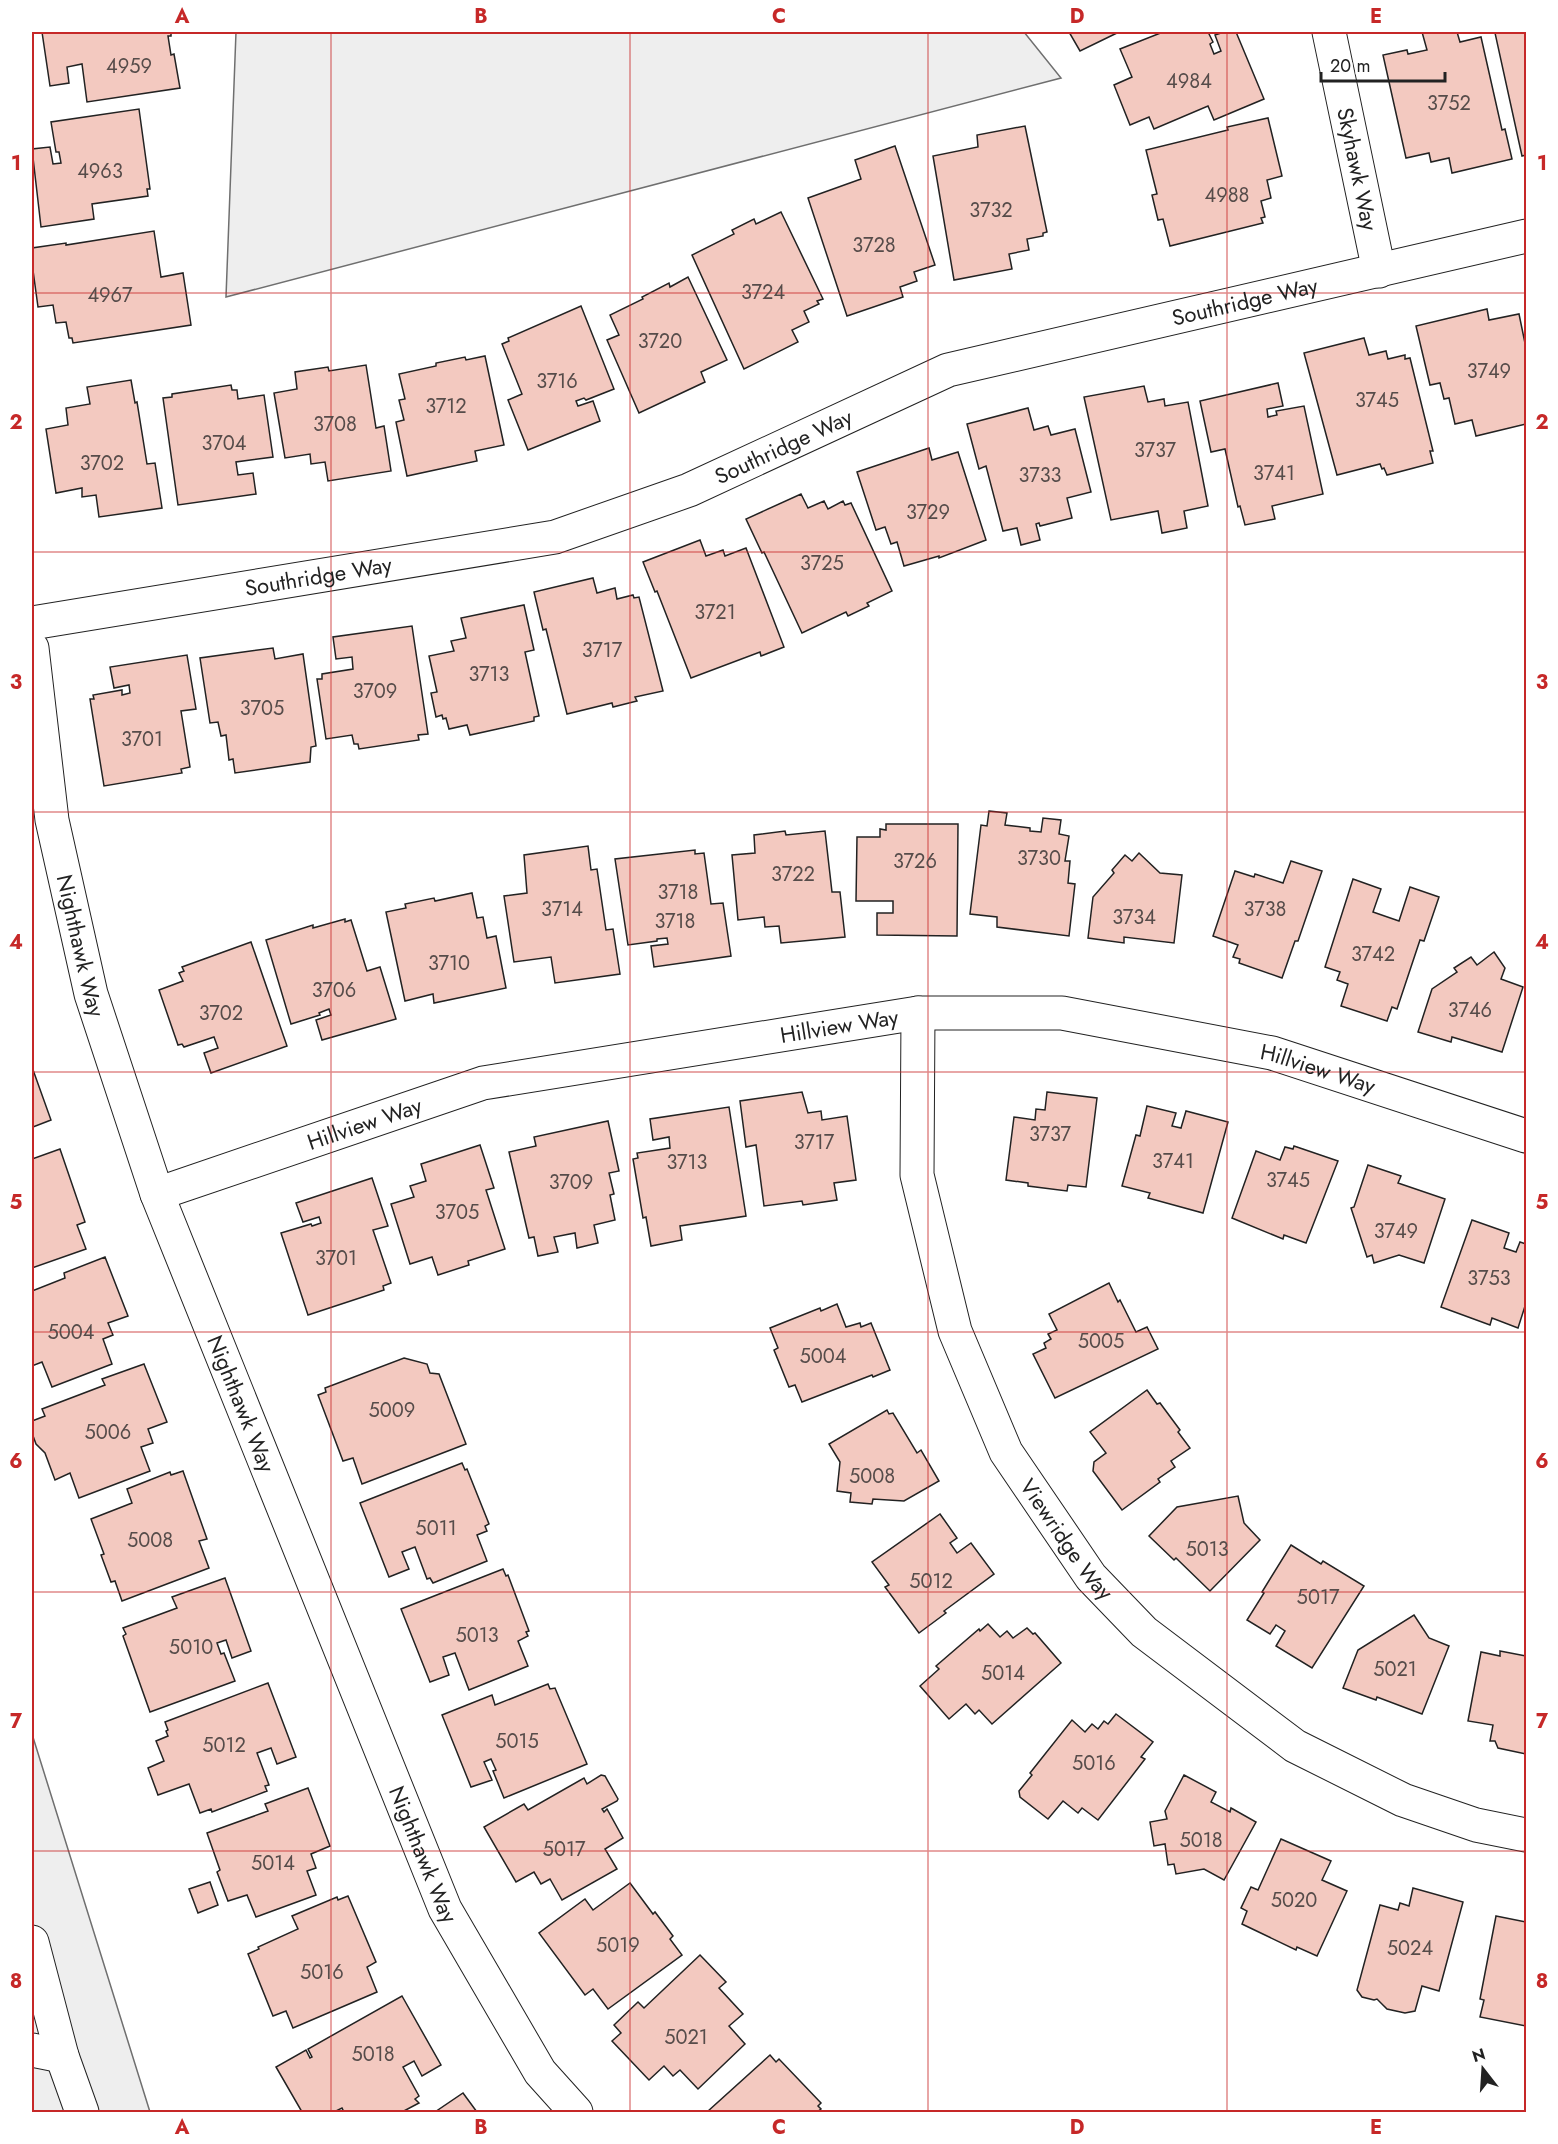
<svg xmlns="http://www.w3.org/2000/svg" width="1558" height="2144" font-family="Jost,sans-serif">
<style>
.green{fill:#eee;stroke:#6f6f6f;stroke-width:1.5}
.building{fill:#f3c9c0;stroke:#222;stroke-width:1.5}
.lines{fill:none;stroke-linecap:round;stroke-linejoin:round}
.minor-casing{stroke:#222;stroke-width:35}
.minor{stroke:#fff;stroke-width:33}
.grid{fill:none;stroke:#c62828;stroke-width:1.5;stroke-opacity:0.55}
.labels{text-anchor:middle;dominant-baseline:central;stroke-width:4.5;stroke-linejoin:round;paint-order:stroke}
.number-label{font-size:20px;fill:#564c4a}
.street-label{font-size:22px;fill:#222;stroke:#fff}
.neatline{fill:none;stroke:#c62828;stroke-width:2}
.grid-label{font-size:20px;text-anchor:middle;font-weight:bold;fill:#c62828}
</style>
<rect width="100%" height="100%" fill="#fff"/>
<g class="green">
<polygon points="236,32 1024,32 1061,78 226,297"/>
<polygon points="32,1734 150,2112 32,2112"/>
</g>
<g class="building">
<polygon points="42,32 171,32 171,36 168,36 171,55 174,54 180,88 87,102 82,64 67,67 69,83 50,86"/>
<polygon points="1069,32 1119,32 1080,51"/>
<polygon points="1163,32 1208,32 1213,42 1210,44 1214,54 1221,51 1215,35 1224,32 1236,32 1264,99 1214,120 1208,106 1154,129 1149,117 1130,125 1114,85 1132,77 1120,49"/>
<polygon points="1422,32 1457,32 1460,42 1481,37 1502,130 1505,129 1512,159 1452,173 1449,158 1431,162 1429,153 1406,158 1383,55 1407,50 1408,54 1427,50"/>
<polygon points="1502,32 1526,32 1526,155 1522,156 1495,33"/>
<polygon points="139,109 150,189 147,189 148,196 92,204 94,219 41,227 32,149 50,147 53,164 61,163 59,152 56,152 51,122"/>
<polygon points="1268,118 1282,176 1267,180 1271,198 1261,201 1265,217 1261,218 1263,223 1170,246 1163,219 1158,220 1152,195 1157,194 1146,150 1228,130 1227,127"/>
<polygon points="1025,126 1047,232 1043,233 1043,236 1027,239 1029,250 1009,254 1012,269 954,280 933,156 978,147 977,135"/>
<polygon points="895,146 935,265 914,272 917,281 900,287 903,297 847,316 808,198 861,179 855,160"/>
<polygon points="781,212 823,299 817,301 819,304 804,311 809,322 792,330 798,342 744,369 692,255 734,234 732,230 754,219 756,224"/>
<polygon points="154,231 161,277 183,273 191,325 73,343 72,338 69,338 66,322 56,323 53,305 38,307 32,263 32,248 66,243 66,245"/>
<polygon points="688,277 727,360 701,372 705,382 639,413 607,340 619,335 610,315 643,299 642,297 669,283 670,287"/>
<polygon points="581,306 614,389 586,400 584,398 576,401 578,406 593,401 600,421 528,450 508,400 522,394 502,344 509,341 508,338"/>
<polygon points="1487,309 1489,320 1519,314 1526,348 1526,424 1476,436 1472,420 1455,424 1449,398 1444,399 1440,383 1430,385 1416,326"/>
<polygon points="1364,338 1369,355 1386,351 1388,359 1405,355 1405,359 1410,358 1433,451 1430,451 1433,463 1387,475 1384,468 1382,469 1380,464 1337,475 1304,353"/>
<polygon points="485,356 504,445 475,451 477,461 407,476 396,422 404,420 399,400 405,399 399,374 436,366 436,363 465,357 466,360"/>
<polygon points="366,365 376,428 384,426 391,471 328,481 325,462 311,464 310,454 285,458 274,393 297,389 295,372 328,367 329,371"/>
<polygon points="131,380 135,403 137,402 147,464 155,463 162,508 99,517 96,495 82,497 82,488 56,493 46,429 68,425 66,408 90,404 87,387"/>
<polygon points="1278,383 1283,406 1267,409 1268,417 1277,415 1276,411 1304,406 1323,494 1272,506 1275,519 1245,525 1240,506 1238,507 1225,449 1211,452 1200,401"/>
<polygon points="231,385 232,390 237,390 238,399 264,395 273,457 236,462 238,475 253,473 256,494 178,505 163,398 172,397 172,394"/>
<polygon points="1144,386 1148,402 1164,399 1165,406 1188,402 1208,506 1184,511 1187,528 1162,533 1158,511 1111,520 1084,397"/>
<polygon points="1028,408 1034,430 1048,426 1051,435 1075,429 1091,492 1067,498 1072,518 1040,526 1039,523 1036,524 1040,540 1021,545 1017,528 1003,531 986,466 979,469 967,424"/>
<polygon points="929,448 932,460 958,452 986,540 939,558 939,556 904,566 897,542 891,544 885,527 876,530 857,472"/>
<polygon points="801,494 808,508 824,501 828,509 843,501 845,505 851,503 892,591 867,603 869,606 848,616 846,612 802,633 764,552 762,553 746,519"/>
<polygon points="700,540 706,556 723,550 725,556 746,548 784,647 761,656 760,652 691,678 657,591 655,592 643,562"/>
<polygon points="593,578 597,593 615,588 617,599 633,595 634,598 639,597 663,691 635,697 637,701 613,707 612,703 567,714 546,629 543,630 534,592"/>
<polygon points="524,605 534,650 525,652 539,716 534,717 534,721 470,735 467,725 449,729 446,718 443,719 442,715 436,717 431,693 437,692 429,656 454,651 451,641 466,638 461,618"/>
<polygon points="412,626 428,734 418,735 419,740 359,749 358,744 354,744 352,735 326,739 317,679 322,679 322,674 353,669 352,657 336,659 333,637"/>
<polygon points="273,648 275,659 303,654 316,746 311,747 310,762 235,773 233,759 229,760 226,735 221,736 218,722 210,723 200,658"/>
<polygon points="187,655 196,709 181,711 190,767 181,769 182,773 104,786 90,699 94,699 93,695 122,690 122,695 130,693 129,685 114,688 110,667"/>
<polygon points="989,811 1007,813 1005,825 1030,828 1030,831 1041,832 1043,818 1061,820 1059,834 1069,836 1065,861 1070,861 1068,883 1075,884 1069,936 997,927 997,917 970,914 981,825 987,826"/>
<polygon points="886,824 958,824 957,936 877,935 877,913 893,913 893,901 856,901 857,837 880,837 880,829 886,830"/>
<polygon points="785,831 786,835 825,831 832,892 840,892 845,937 781,943 779,926 765,927 764,917 738,920 732,855 755,853 754,835"/>
<polygon points="588,846 591,870 597,869 606,930 613,929 620,974 555,983 551,957 514,962 504,896 527,893 524,855"/>
<polygon points="695,850 695,854 704,853 711,904 723,903 731,956 654,967 651,946 668,944 667,938 657,939 657,941 628,945 615,859"/>
<polygon points="1139,853 1160,873 1182,875 1174,943 1124,937 1124,943 1088,938 1093,897 1114,873 1112,870 1125,855 1132,861"/>
<polygon points="1291,861 1322,871 1298,941 1295,941 1282,978 1239,963 1240,959 1233,957 1238,945 1213,936 1235,871 1254,877 1255,874 1283,883"/>
<polygon points="1353,879 1381,889 1373,912 1399,921 1410,887 1439,897 1424,941 1420,940 1397,1009 1392,1007 1387,1021 1341,1006 1348,984 1337,980 1340,972 1325,967"/>
<polygon points="472,893 477,918 483,917 487,938 496,936 506,988 434,1003 433,994 405,1001 386,912 406,908 405,904 434,898 435,901"/>
<polygon points="345,919 345,922 351,920 367,971 380,967 396,1019 322,1040 316,1020 331,1015 329,1009 319,1013 320,1015 291,1024 266,940 313,925 313,928"/>
<polygon points="251,942 287,1046 211,1073 204,1053 218,1048 214,1037 184,1047 182,1044 178,1045 159,990 183,981 179,973 184,971 182,967"/>
<polygon points="1494,952 1505,968 1501,979 1523,987 1502,1052 1452,1037 1451,1042 1418,1032 1432,989 1457,972 1454,968 1471,957 1477,965"/>
<polygon points="32,1067 51,1120 33,1127 32,1123"/>
<polygon points="802,1092 808,1113 821,1111 822,1120 847,1116 856,1180 834,1183 837,1200 803,1205 802,1201 764,1206 756,1145 746,1147 740,1101"/>
<polygon points="1047,1092 1097,1098 1086,1187 1068,1185 1067,1191 1028,1186 1028,1183 1006,1180 1014,1117 1035,1120 1036,1109 1045,1110"/>
<polygon points="1147,1106 1176,1113 1172,1126 1181,1128 1186,1111 1228,1122 1203,1213 1148,1198 1150,1193 1122,1186 1136,1135 1140,1136"/>
<polygon points="729,1107 746,1216 680,1226 682,1240 651,1246 646,1217 643,1218 633,1159 638,1158 637,1153 670,1148 669,1137 653,1140 650,1119"/>
<polygon points="608,1121 619,1171 609,1173 614,1194 610,1195 615,1220 594,1225 598,1243 577,1248 575,1233 554,1237 558,1252 538,1256 534,1237 529,1238 509,1152 536,1146 534,1137"/>
<polygon points="480,1145 494,1188 486,1190 505,1249 468,1261 469,1265 438,1275 432,1257 410,1264 391,1204 414,1197 410,1186 426,1181 421,1164"/>
<polygon points="1294,1146 1338,1161 1306,1243 1284,1235 1283,1239 1232,1218 1256,1151 1280,1160 1285,1147 1293,1149"/>
<polygon points="60,1149 85,1222 77,1225 86,1249 32,1268 32,1159"/>
<polygon points="1368,1165 1401,1176 1398,1183 1445,1199 1424,1263 1399,1255 1374,1263 1372,1255 1367,1257 1351,1208 1354,1207"/>
<polygon points="372,1178 388,1226 373,1230 391,1283 383,1286 384,1290 308,1315 281,1233 311,1224 312,1226 321,1223 319,1217 303,1222 296,1203"/>
<polygon points="1472,1220 1509,1233 1504,1248 1516,1252 1520,1242 1526,1244 1526,1303 1518,1328 1492,1318 1490,1325 1441,1307"/>
<polygon points="105,1257 128,1316 108,1323 113,1335 103,1339 112,1364 52,1387 42,1362 32,1366 32,1291 65,1278 64,1273"/>
<polygon points="1109,1283 1118,1302 1120,1300 1136,1332 1147,1327 1158,1349 1055,1398 1033,1354 1046,1348 1044,1343 1051,1339 1048,1334 1057,1330 1049,1314"/>
<polygon points="837,1304 846,1327 860,1323 861,1327 871,1323 890,1370 873,1377 872,1375 802,1402 795,1385 789,1387 774,1350 778,1348 770,1328 820,1308 821,1311"/>
<polygon points="404,1358 427,1364 430,1373 439,1374 466,1444 362,1484 353,1458 343,1461 318,1395 326,1392 325,1388"/>
<polygon points="144,1364 167,1422 148,1429 153,1443 141,1447 150,1471 79,1498 70,1473 55,1480 45,1453 36,1444 32,1433 32,1421 45,1416 42,1409 105,1385 102,1379"/>
<polygon points="1147,1390 1157,1404 1160,1403 1180,1430 1178,1432 1190,1448 1171,1461 1175,1467 1158,1479 1160,1482 1122,1510 1093,1471 1094,1462 1106,1453 1090,1432"/>
<polygon points="887,1410 889,1414 893,1413 917,1453 921,1450 939,1481 904,1501 873,1499 872,1504 850,1502 851,1493 837,1491 840,1462 829,1444"/>
<polygon points="462,1463 465,1470 467,1469 489,1524 485,1526 487,1531 477,1535 487,1561 433,1583 430,1578 427,1579 415,1547 402,1552 409,1569 389,1577 360,1503"/>
<polygon points="183,1471 207,1539 199,1541 209,1568 122,1601 115,1581 111,1582 101,1555 104,1554 91,1519 132,1503 127,1489 170,1472 171,1475"/>
<polygon points="1238,1496 1244,1523 1260,1540 1210,1591 1176,1558 1174,1560 1149,1536 1177,1507"/>
<polygon points="940,1514 957,1538 950,1543 957,1553 971,1543 994,1574 944,1611 946,1613 919,1633 885,1587 889,1585 872,1562"/>
<polygon points="1291,1545 1321,1564 1323,1561 1364,1586 1312,1668 1276,1646 1285,1631 1276,1625 1270,1634 1247,1620 1264,1593 1262,1592"/>
<polygon points="503,1569 506,1576 508,1575 529,1631 526,1632 528,1636 518,1641 528,1666 469,1690 455,1653 443,1657 449,1675 430,1682 401,1609"/>
<polygon points="225,1578 251,1651 232,1658 226,1640 217,1643 221,1654 224,1653 235,1681 150,1712 123,1636 126,1634 123,1628 177,1608 172,1597"/>
<polygon points="1414,1615 1429,1638 1449,1646 1422,1714 1377,1697 1376,1700 1343,1688 1358,1650"/>
<polygon points="988,1624 1000,1637 1007,1631 1013,1638 1027,1628 1033,1634 1035,1633 1061,1663 992,1724 979,1710 975,1714 966,1704 949,1719 920,1686 939,1669 936,1666 979,1629 980,1631"/>
<polygon points="1500,1651 1526,1656 1526,1754 1498,1748 1495,1741 1490,1741 1493,1725 1468,1721 1481,1652 1500,1656"/>
<polygon points="268,1683 296,1757 277,1764 271,1748 257,1753 269,1785 265,1786 267,1791 212,1812 211,1809 200,1813 189,1784 158,1795 148,1768 164,1761 156,1741 168,1736 166,1731 168,1730 165,1722"/>
<polygon points="548,1684 550,1689 555,1688 587,1764 504,1798 493,1771 496,1770 491,1759 484,1762 492,1780 471,1787 442,1715 492,1695 495,1705"/>
<polygon points="1116,1714 1153,1742 1141,1757 1145,1759 1098,1820 1082,1808 1078,1813 1063,1801 1048,1819 1020,1797 1019,1791 1032,1775 1030,1773 1072,1720 1085,1732 1092,1724 1098,1729 1104,1721 1108,1724"/>
<polygon points="601,1775 605,1776 618,1799 617,1801 602,1809 604,1812 607,1809 623,1838 605,1849 617,1869 562,1900 550,1879 541,1884 534,1872 516,1882 484,1827 524,1804 528,1810 584,1778 587,1784"/>
<polygon points="1184,1775 1216,1792 1211,1802 1230,1812 1231,1808 1256,1822 1224,1880 1204,1869 1176,1874 1174,1864 1168,1865 1165,1844 1154,1846 1150,1822 1167,1819 1165,1811"/>
<polygon points="308,1788 330,1846 311,1854 316,1868 307,1871 316,1895 256,1917 247,1895 228,1901 217,1872 220,1870 207,1833 268,1811 265,1804"/>
<polygon points="1281,1839 1331,1861 1322,1880 1347,1891 1317,1956 1297,1947 1296,1950 1242,1924 1247,1911 1241,1908 1251,1887 1258,1890"/>
<polygon points="210,1882 218,1905 198,1913 189,1889"/>
<polygon points="630,1883 653,1914 655,1912 673,1936 670,1939 682,1955 608,2009 593,1989 585,1995 539,1933 585,1899 593,1910"/>
<polygon points="1413,1888 1463,1902 1439,1991 1422,1986 1415,2011 1405,2013 1387,2009 1377,1999 1374,2000 1362,1997 1357,1990 1380,1905 1398,1910 1400,1903 1409,1906"/>
<polygon points="348,1896 376,1962 367,1967 377,1992 293,2028 286,2011 273,2016 248,1954 259,1949 258,1947 298,1929 292,1916 337,1897 338,1900"/>
<polygon points="1496,1916 1526,1922 1526,2026 1480,2017 1484,2000 1480,1999"/>
<polygon points="700,1955 726,1982 719,1988 743,2014 729,2026 745,2044 698,2089 680,2070 673,2076 664,2066 649,2080 612,2041 621,2033 614,2025 638,2002 644,2008"/>
<polygon points="402,1996 441,2065 422,2076 414,2061 403,2067 419,2096 415,2099 419,2103 402,2112 344,2112 342,2108 334,2112 302,2112 276,2067 306,2050 310,2058 312,2057 308,2049"/>
<polygon points="770,2055 776,2062 779,2059 821,2103 818,2106 821,2109 817,2112 707,2112"/>
<polygon points="463,2093 477,2112 435,2112"/>
</g>
<g class="lines">
<g class="minor-casing">
<g id="minor">
<path id="s1" d="M1329,32L1379,271"/>
<path id="s2" d="M32,623L555,537L689,490L948,370L1526,236"/>
<path id="s3" d="M32,648L52,820L91,994L157,1194L445,1909L540,2072L576,2112"/>
<path id="s4" d="M918,1013L917,1175L955,1331L1006,1452L1091,1577L1144,1632L1295,1746L1403,1800L1476,1825L1526,1835"/>
<path id="s5" d="M157,1194L483,1083L918,1013H1062L1272,1053L1526,1136"/>
<polyline points="32,1942 62,2056 82,2112"/>
<polyline points="32,2050 62,2056"/>
</g>
</g>
<use href="#minor" class="minor"/>
</g>
<path class="grid" d="M331,32V2112M630,32V2112M928,32V2112M1227,32V2112M32,293H1526M32,552H1526M32,812H1526M32,1072H1526M32,1332H1526M32,1592H1526M32,1851H1526"/>
<g class="labels">
<g class="number-label">
<text x="129" y="66">4959</text>
<text x="1189" y="81">4984</text>
<text x="1449" y="103">3752</text>
<text x="100" y="171">4963</text>
<text x="1227" y="195">4988</text>
<text x="991" y="210">3732</text>
<text x="874" y="245">3728</text>
<text x="763" y="292">3724</text>
<text x="110" y="295">4967</text>
<text x="660" y="341">3720</text>
<text x="1489" y="371">3749</text>
<text x="557" y="381">3716</text>
<text x="1377" y="400">3745</text>
<text x="446" y="406">3712</text>
<text x="335" y="424">3708</text>
<text x="224" y="443">3704</text>
<text x="1155" y="450">3737</text>
<text x="102" y="463">3702</text>
<text x="1274" y="473">3741</text>
<text x="1040" y="475">3733</text>
<text x="928" y="512">3729</text>
<text x="822" y="563">3725</text>
<text x="715" y="612">3721</text>
<text x="602" y="650">3717</text>
<text x="489" y="674">3713</text>
<text x="375" y="691">3709</text>
<text x="262" y="708">3705</text>
<text x="142" y="739">3701</text>
<text x="1039" y="858">3730</text>
<text x="915" y="861">3726</text>
<text x="793" y="874">3722</text>
<text x="678" y="892">3718</text>
<text x="562" y="909">3714</text>
<text x="1265" y="909">3738</text>
<text x="1134" y="917">3734</text>
<text x="675" y="921">3718</text>
<text x="1373" y="954">3742</text>
<text x="449" y="963">3710</text>
<text x="334" y="990">3706</text>
<text x="1470" y="1010">3746</text>
<text x="221" y="1013">3702</text>
<text x="1050" y="1134">3737</text>
<text x="814" y="1142">3717</text>
<text x="1173" y="1161">3741</text>
<text x="687" y="1162">3713</text>
<text x="1288" y="1180">3745</text>
<text x="571" y="1182">3709</text>
<text x="457" y="1212">3705</text>
<text x="1396" y="1231">3749</text>
<text x="336" y="1258">3701</text>
<text x="1489" y="1278">3753</text>
<text x="71" y="1332">5004</text>
<text x="1101" y="1341">5005</text>
<text x="823" y="1356">5004</text>
<text x="392" y="1410">5009</text>
<text x="108" y="1432">5006</text>
<text x="872" y="1476">5008</text>
<text x="436" y="1528">5011</text>
<text x="150" y="1540">5008</text>
<text x="1207" y="1549">5013</text>
<text x="931" y="1581">5012</text>
<text x="1318" y="1597">5017</text>
<text x="477" y="1635">5013</text>
<text x="191" y="1647">5010</text>
<text x="1395" y="1669">5021</text>
<text x="1003" y="1673">5014</text>
<text x="517" y="1741">5015</text>
<text x="224" y="1745">5012</text>
<text x="1094" y="1763">5016</text>
<text x="1201" y="1840">5018</text>
<text x="564" y="1849">5017</text>
<text x="273" y="1863">5014</text>
<text x="1294" y="1900">5020</text>
<text x="618" y="1945">5019</text>
<text x="1410" y="1948">5024</text>
<text x="322" y="1972">5016</text>
<text x="686" y="2037">5021</text>
<text x="373" y="2054">5018</text>
</g>
<g class="street-label">
<text stroke="none"><textPath href="#s1" startOffset="140">Skyhawk Way</textPath></text>
<text stroke="none"><textPath href="#s2" startOffset="1262">Southridge Way</textPath></text>
<text stroke="none"><textPath href="#s2" startOffset="776">Southridge Way</textPath></text>
<text stroke="none"><textPath href="#s2" startOffset="290">Southridge Way</textPath></text>
<text stroke="none"><textPath href="#s3" startOffset="302">Nighthawk Way</textPath></text>
<text stroke="none"><textPath href="#s5" startOffset="705">Hillview Way</textPath></text>
<text stroke="none"><textPath href="#s5" startOffset="1191">Hillview Way</textPath></text>
<text stroke="none"><textPath href="#s5" startOffset="219">Hillview Way</textPath></text>
<text stroke="none"><textPath href="#s3" startOffset="788">Nighthawk Way</textPath></text>
<text stroke="none"><textPath href="#s4" startOffset="560">Viewridge Way</textPath></text>
<text stroke="none"><textPath href="#s3" startOffset="1274">Nighthawk Way</textPath></text>
</g>
</g>
<rect width="1558" height="2144" fill="none" stroke="#ffffff" stroke-width="66"/>
<g transform="translate(1483 2069) rotate(343)" stroke="#ffffff" stroke-width="4.5" paint-order="stroke">
<path d="M0-4.5L10 22L0 15L-10 22Z" fill="#222222"/>
<text y="-9" font-size="16" font-weight="bold" text-anchor="middle" fill="#222222">N</text>
</g>
<path d="M1321 72v9h124v-9" fill="none" stroke="#222222" stroke-width="3"/>
<text x="1330" y="72" font-size="18" fill="#222222" stroke="#ffffff" stroke-width="4.5" paint-order="stroke">20 m</text>
<rect x="33" y="33" width="1492" height="2078" class="neatline"/>
<g class="grid-label">
<text x="182" y="23">A</text>
<text x="481" y="23">B</text>
<text x="779" y="23">C</text>
<text x="1077" y="23">D</text>
<text x="1376" y="23">E</text>
<text x="16" y="170">1</text>
<text x="1542" y="170">1</text>
<text x="16" y="429">2</text>
<text x="1542" y="429">2</text>
<text x="16" y="689">3</text>
<text x="1542" y="689">3</text>
<text x="16" y="949">4</text>
<text x="1542" y="949">4</text>
<text x="16" y="1209">5</text>
<text x="1542" y="1209">5</text>
<text x="16" y="1468">6</text>
<text x="1542" y="1468">6</text>
<text x="16" y="1728">7</text>
<text x="1542" y="1728">7</text>
<text x="16" y="1988">8</text>
<text x="1542" y="1988">8</text>
<text x="182" y="2134">A</text>
<text x="481" y="2134">B</text>
<text x="779" y="2134">C</text>
<text x="1077" y="2134">D</text>
<text x="1376" y="2134">E</text>
</g>
</svg>
